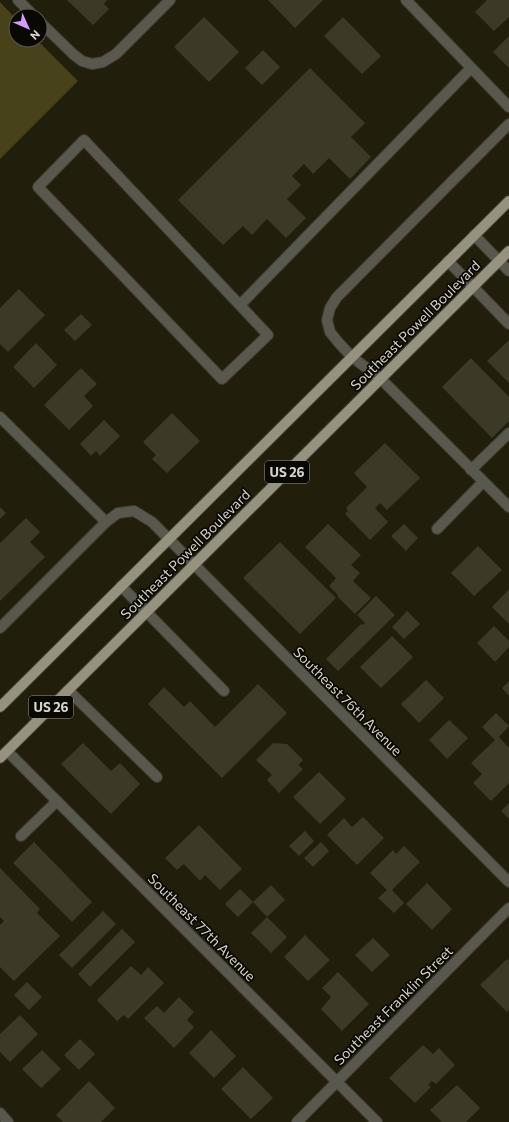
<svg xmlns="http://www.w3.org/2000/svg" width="509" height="1122" font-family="Commissioner,sans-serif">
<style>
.green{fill:#48421a}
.building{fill:#3c3a27}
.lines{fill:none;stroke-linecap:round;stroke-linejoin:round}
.minor-casing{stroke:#3e3b2a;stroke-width:12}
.major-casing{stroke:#3e3b2a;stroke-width:12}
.minor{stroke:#59584f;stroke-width:10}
.major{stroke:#959380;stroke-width:10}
.labels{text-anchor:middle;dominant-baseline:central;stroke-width:3.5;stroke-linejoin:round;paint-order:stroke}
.shield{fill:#090803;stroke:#98968d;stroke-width:1}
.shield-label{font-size:13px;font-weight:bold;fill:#d5d3c8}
.street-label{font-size:14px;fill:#d5d3c8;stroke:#090803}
</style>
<rect width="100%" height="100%" fill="#211e0c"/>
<polygon class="green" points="0,2 16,19 16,40 37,40 78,81 0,159"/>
<g class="building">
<polygon points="67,0 107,0 104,4 109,9 93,25"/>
<polygon points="268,0 323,0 295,28"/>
<polygon points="487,0 509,0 509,17 494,31 475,12"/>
<polygon points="204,17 239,52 209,82 174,47"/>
<polygon points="343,17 381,56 362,74 324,36"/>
<polygon points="509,36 509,68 493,52"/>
<polygon points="263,50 280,67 262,85 245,68"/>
<polygon points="310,68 365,123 351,137 371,157 350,179 329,158 313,174 304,164 292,176 301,185 287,199 306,218 286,238 267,219 252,235 243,226 223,245 178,200"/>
<polygon points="19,289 45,315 8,352 0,344 0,308"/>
<polygon points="81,314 92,325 75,341 64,330"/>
<polygon points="509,340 509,383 487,361"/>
<polygon points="36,343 57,365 34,388 13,367"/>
<polygon points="471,358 509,397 509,421 492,438 442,387"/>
<polygon points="81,368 97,384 84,396 93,406 69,430 44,405"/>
<polygon points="172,413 200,441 167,473 152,459 156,455 143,442"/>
<polygon points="104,420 120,436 100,456 96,451 91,456 80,444"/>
<polygon points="385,443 420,478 387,510 380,503 375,508 388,522 370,540 345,514 348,511 346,508 367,487 354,473"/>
<polygon points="0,507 6,513 0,519"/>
<polygon points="26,518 40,532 30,542 45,557 0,601 0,543"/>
<polygon points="328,524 361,555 351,565 360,573 353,581 371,598 355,614 337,596 338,595 329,586 336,578 305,547"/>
<polygon points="404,524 418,538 406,551 391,536"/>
<polygon points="280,542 336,598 300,634 243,578"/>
<polygon points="478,546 502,570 474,596 451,573"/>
<polygon points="509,589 509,624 492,607"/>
<polygon points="376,596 395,615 338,671 326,659 361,624 363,625 365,623 357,615"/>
<polygon points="407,611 420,624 404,639 392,627"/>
<polygon points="494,626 509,641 509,647 495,662 477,643"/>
<polygon points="392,636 413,657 381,688 360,667"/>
<polygon points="426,680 444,698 419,723 401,704"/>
<polygon points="509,681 509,696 502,688"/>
<polygon points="258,684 287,713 222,778 148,704 164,687 184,707 190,701 215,727"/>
<polygon points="496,713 509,726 499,737 509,748 509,783 491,801 473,783 482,774 471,763 495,740 482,727"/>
<polygon points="449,720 468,738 447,759 429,740"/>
<polygon points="83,743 111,771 120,763 140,784 111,814 61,764"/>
<polygon points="273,743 287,744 303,760 298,765 303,769 279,793 267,780 272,775 256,760"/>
<polygon points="319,772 346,799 320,824 293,797"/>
<polygon points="509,803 509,819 501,811"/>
<polygon points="363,817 384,838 357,865 327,835 344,818 352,827"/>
<polygon points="199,825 242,869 220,890 205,875 200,881 184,864 177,870 165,858"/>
<polygon points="305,831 314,841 299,856 289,846"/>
<polygon points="34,842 92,902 72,922 13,863"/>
<polygon points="321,842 329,851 313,867 304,858"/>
<polygon points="404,846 420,862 392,890 404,903 394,913 378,898 387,890 370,873 393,850 396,854"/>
<polygon points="0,868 40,909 37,913 60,936 14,981 0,967 0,925 4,921 0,917"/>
<polygon points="427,883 452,909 432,930 406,904"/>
<polygon points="271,885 285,900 267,917 253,902"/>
<polygon points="240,889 253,902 238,917 225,904"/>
<polygon points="103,911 116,924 72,968 59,955"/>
<polygon points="267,917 287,937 271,953 251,933"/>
<polygon points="122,929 135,942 90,987 78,974"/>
<polygon points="305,935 330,960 308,981 284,957"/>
<polygon points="373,938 390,955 372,972 355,955"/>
<polygon points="507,959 509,961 509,1009 507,1012 480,985"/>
<polygon points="131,966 141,975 148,967 164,983 128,1019 124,1015 117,1021 97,1000"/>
<polygon points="338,972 369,1004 342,1031 321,1009 331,997 322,988"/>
<polygon points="27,982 42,997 29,1010 14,995"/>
<polygon points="179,997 194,1012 187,1020 194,1027 174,1048 144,1018 157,1006 164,1013"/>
<polygon points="20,1015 38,1034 10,1062 0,1052 0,1034"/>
<polygon points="211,1030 236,1056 214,1078 189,1053"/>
<polygon points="80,1039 95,1054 79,1070 64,1055"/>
<polygon points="423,1045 433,1054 439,1048 455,1065 436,1084 432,1081 428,1085 431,1087 415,1103 389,1078"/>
<polygon points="42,1050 61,1069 41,1088 22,1069"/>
<polygon points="243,1067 273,1098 251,1119 221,1089"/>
<polygon points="89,1081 115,1108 101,1122 63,1122 56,1115"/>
<polygon points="457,1085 480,1108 466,1122 442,1122 430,1110"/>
</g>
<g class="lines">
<g class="minor-casing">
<g id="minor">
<polyline points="18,0 34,16"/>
<polyline points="406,0 509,107"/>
<polyline points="40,22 73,54 82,61 92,64 103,62 116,54 170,0"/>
<polyline points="509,124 337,297 330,308 327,320 330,332 338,342 352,357 381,379 509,507"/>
<polygon points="84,140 268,335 222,379 38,187"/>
<polyline points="474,235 509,271"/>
<polyline points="448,261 509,324"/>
<polyline points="240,305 471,68"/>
<polyline points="0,417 106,522"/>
<polyline points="471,470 509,433"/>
<polyline points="437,529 483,482"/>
<polyline points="121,586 224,691"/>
<polyline points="0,628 106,522 118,513 134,511 152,522 509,882"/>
<polyline points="68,690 157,777"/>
<polyline points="7,751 377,1122"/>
<polyline points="21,836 57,801"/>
<polyline points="0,1113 8,1122"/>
<polyline points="297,1122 509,908"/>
</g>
</g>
<g class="major-casing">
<g id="major">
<polyline points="0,707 509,201"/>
<polyline points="0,758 509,251"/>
</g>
</g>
<use href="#minor" class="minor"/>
<use href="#major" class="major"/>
</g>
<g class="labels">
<g class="shield">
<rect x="265" y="461" width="44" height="22" rx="3"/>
<rect x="29" y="696" width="44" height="22" rx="3"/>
</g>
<g class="shield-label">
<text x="287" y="472">US 26</text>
<text x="51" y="707">US 26</text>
</g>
<g class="street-label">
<text transform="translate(415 325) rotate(-45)">Southeast Powell Boulevard</text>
<text transform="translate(185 554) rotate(-45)">Southeast Powell Boulevard</text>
<text transform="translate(348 701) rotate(45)">Southeast 76th Avenue</text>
<text transform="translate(202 927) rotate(45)">Southeast 77th Avenue</text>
<text transform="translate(393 1005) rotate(-45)">Southeast Franklin Street</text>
</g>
</g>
<g transform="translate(28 28) rotate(135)"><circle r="19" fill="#090803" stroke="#5b5952"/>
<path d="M0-3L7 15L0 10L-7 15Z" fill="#d59cfb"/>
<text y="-6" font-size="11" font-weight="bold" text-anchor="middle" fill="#d5d3c8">N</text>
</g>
</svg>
